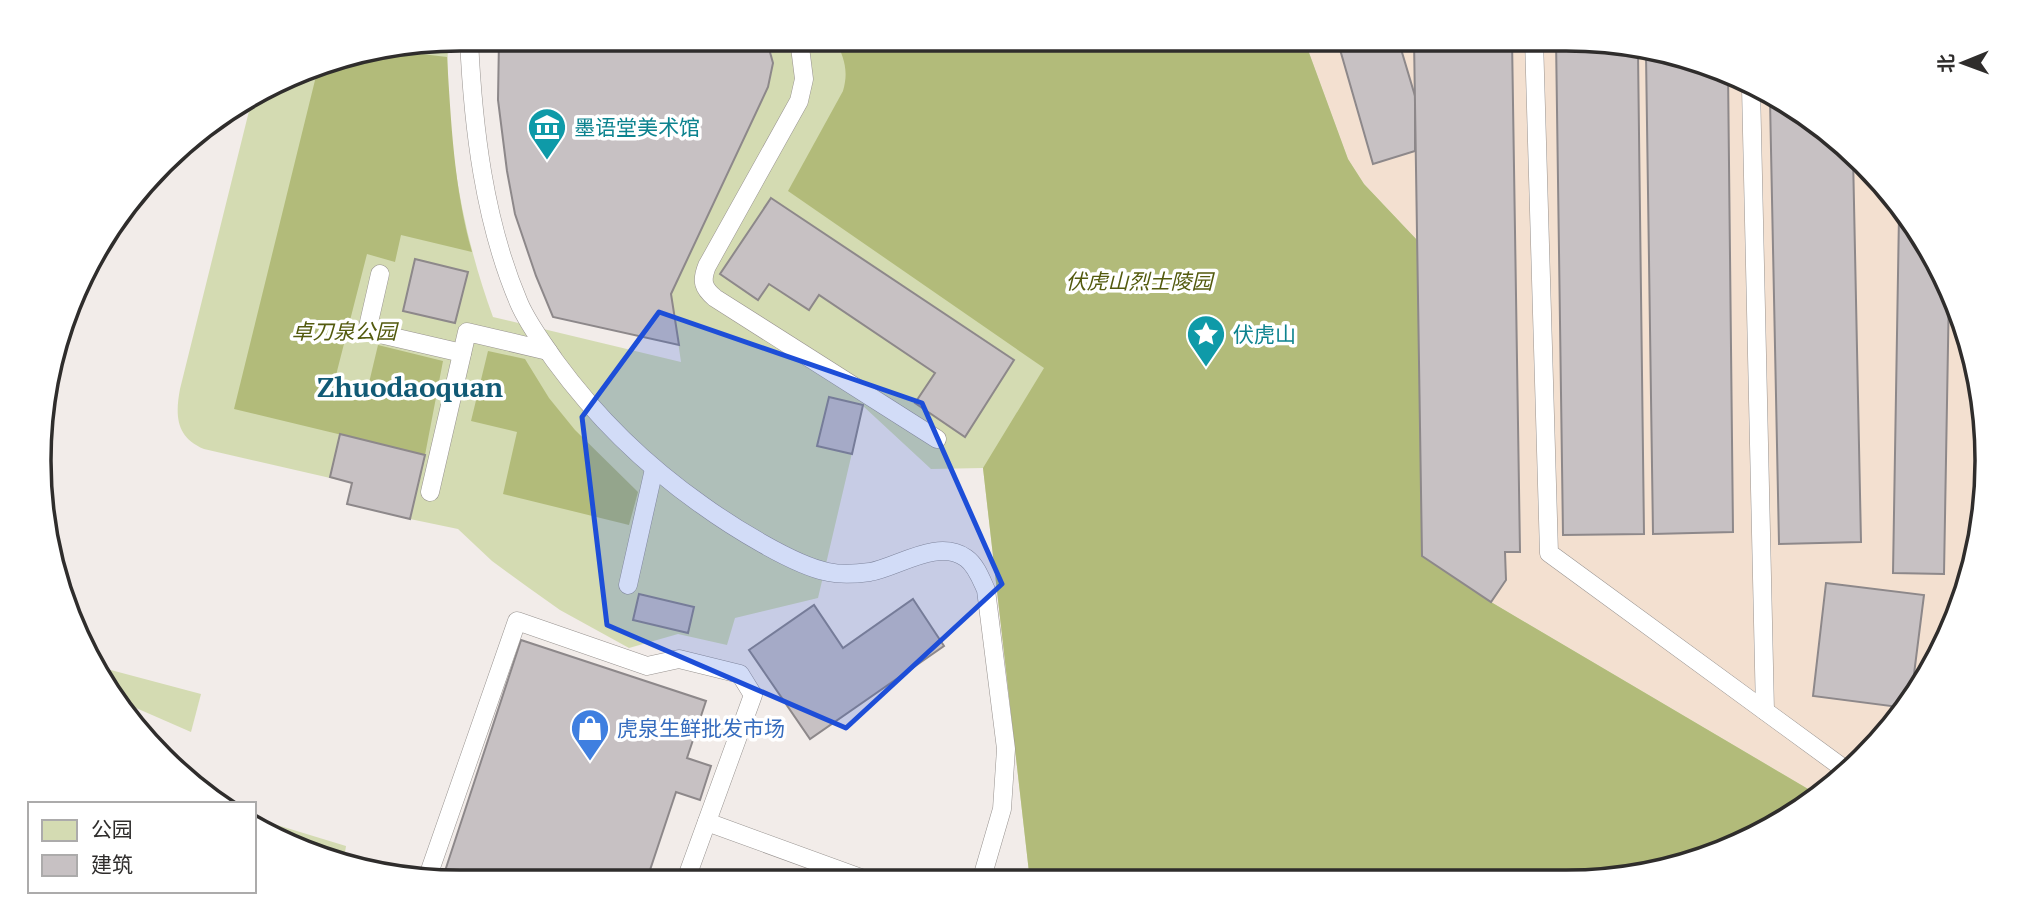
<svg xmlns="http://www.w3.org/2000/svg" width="2026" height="921" font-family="'PT Serif','Noto Sans SC',serif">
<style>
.industrial{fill:#f3e0d0}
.green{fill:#d4dbb2}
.forest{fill:#b2bb7a}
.building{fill:#c7c1c3;stroke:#8d888a;stroke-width:2}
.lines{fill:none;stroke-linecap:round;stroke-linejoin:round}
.service-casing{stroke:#989390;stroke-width:19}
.service{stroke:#fff;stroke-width:18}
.marked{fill:#1d4ed8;fill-opacity:0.2;stroke:#1d4ed8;stroke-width:5;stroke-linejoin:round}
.labels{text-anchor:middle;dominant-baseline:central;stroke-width:7;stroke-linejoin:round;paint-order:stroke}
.culture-label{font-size:21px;fill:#0d838f;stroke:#fff;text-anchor:start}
.park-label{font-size:21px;font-style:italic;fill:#535a0e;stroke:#fff}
.shop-label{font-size:21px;fill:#366cbe;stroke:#fff;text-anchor:start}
.district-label{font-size:28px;font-weight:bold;fill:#115a75;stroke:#fff}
.rim{fill:none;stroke:#2f2d2c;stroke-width:3.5}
</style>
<rect width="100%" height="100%" fill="#f2ece9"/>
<polygon class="industrial" points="1304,39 1566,39 1727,70 1864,162 1955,299 1987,460 1956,622 1901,717 1823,795 1820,796 1491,602 1422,556 1417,240 1364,184 1348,159"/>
<g class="green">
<path d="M764,39H1304L1348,159L1364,184L1417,240L1422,556L1491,602L1820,796L1727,850L1621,879L1030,881L983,468L931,469L863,406L818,598L735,618L727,645L678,634L629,648L560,610L529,588L492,561L458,529L410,519L352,483L204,449C176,437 175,416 180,389L251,103L324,61L448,41C445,134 461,230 493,317L681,362L671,294L768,87C773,68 776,55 764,39Z"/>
<polygon points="107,669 201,694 191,732 120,701 101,678"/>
<polygon points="254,818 346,846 344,859 299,851 254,822"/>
</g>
<g class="forest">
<path d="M835,39H1304L1348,159L1364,184L1417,240L1422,556L1491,602L1820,796L1727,850L1621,879L1030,881L983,468L1044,368L788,191L843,91C849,70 844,58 835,39Z"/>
<path d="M388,50L447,57C451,122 454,189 472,252L401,235L395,262L367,254L335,379L368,387L378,345L443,361L425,455L234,409L319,64L324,61Z"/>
<polygon points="488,351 525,359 549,398 575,430 638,492 629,525 503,494 517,432 471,421"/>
</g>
<g class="building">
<polygon points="499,39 764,39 768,45 773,63 768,87 671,294 679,345 553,317 536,276 515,214 507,171 498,100"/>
<polygon points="1337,39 1398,39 1415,96 1415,151 1373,164"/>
<polygon points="1414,39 1512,39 1520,552 1505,552 1506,580 1491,602 1422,556"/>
<polygon points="1556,39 1638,53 1644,534 1563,535"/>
<polygon points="1646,55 1728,71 1733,532 1653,534"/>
<polygon points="1770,100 1853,155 1861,542 1779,544"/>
<polygon points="771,198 1014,360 965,437 915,403 935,373 819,295 809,310 769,284 758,300 720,274"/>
<polygon points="1899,215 1949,289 1944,574 1893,573"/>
<polygon points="415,259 468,272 455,323 403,311"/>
<polygon points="829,397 863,405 852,454 817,446"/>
<polygon points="340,434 425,455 410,519 347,504 352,483 330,477"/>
<polygon points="1826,583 1924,595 1911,698 1906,708 1813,696"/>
<polygon points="639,594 694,607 688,633 633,620"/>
<polygon points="913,599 944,646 810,739 749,650 814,605 843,648"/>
<polygon points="521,640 706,701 687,758 711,766 700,800 676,792 646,882 480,882 445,871"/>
</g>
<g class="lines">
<g class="service-casing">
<g id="service">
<path d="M469,39C473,127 484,221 519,303C528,324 542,342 555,361C596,417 645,465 702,505C731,526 793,565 828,572C841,575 856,574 870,572C898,567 938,538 966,558C976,565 981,579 986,590L1006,749L1002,809L981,881"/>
<path d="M799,39L804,79L799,101L707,266C701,281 703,288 715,298L937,439"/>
<polyline points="1534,39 1549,553 1847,771"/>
<polyline points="1751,87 1765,711"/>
<polyline points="380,274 367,331 462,353"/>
<polyline points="430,492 467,332 548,351"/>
<polyline points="628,585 654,469"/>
<polyline points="707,822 869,881"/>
<polyline points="428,876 517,621 647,666 679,659 740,674 753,695 685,882"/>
</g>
</g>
<use href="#service" class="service"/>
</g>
<path class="marked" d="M659,312L922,403L1002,584L846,728L607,625L582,417Z"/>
<defs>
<g id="museum-pin" transform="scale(2.0125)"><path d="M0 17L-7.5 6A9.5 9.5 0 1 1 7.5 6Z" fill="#0f9aa8" stroke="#fff"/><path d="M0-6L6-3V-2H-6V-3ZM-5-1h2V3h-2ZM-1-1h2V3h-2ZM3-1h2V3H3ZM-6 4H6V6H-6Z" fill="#fff"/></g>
<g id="sight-pin" transform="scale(2.0125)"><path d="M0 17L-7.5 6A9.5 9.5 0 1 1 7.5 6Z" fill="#0f9aa8" stroke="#fff"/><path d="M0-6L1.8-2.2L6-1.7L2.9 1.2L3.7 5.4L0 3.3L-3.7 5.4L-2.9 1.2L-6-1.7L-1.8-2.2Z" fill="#fff"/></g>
<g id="shop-pin" transform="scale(2.0125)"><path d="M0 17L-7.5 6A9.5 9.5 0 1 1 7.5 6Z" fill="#3f7fe0" stroke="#fff"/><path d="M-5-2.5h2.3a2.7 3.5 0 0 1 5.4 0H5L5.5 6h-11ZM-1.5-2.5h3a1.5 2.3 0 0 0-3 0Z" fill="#fff"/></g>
</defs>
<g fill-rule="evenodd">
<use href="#museum-pin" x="547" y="127"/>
<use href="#sight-pin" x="1206" y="334"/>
<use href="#shop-pin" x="590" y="728"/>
</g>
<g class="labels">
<g class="culture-label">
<text x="574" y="127">墨语堂美术馆</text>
<text x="1233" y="334">伏虎山</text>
</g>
<g class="park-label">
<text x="1139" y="281">伏虎山烈士陵园</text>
<text x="344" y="331">卓刀泉公园</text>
</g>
<g class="shop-label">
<text x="617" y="728">虎泉生鲜批发市场</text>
</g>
<g class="district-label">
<text x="410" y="386">Zhuodaoquan</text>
</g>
</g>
<path d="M0 0H2026V921H0ZM460 51H1566A409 409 0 0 1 1975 460V461A409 409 0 0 1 1566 870H460A409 409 0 0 1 51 461V460A409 409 0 0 1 460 51Z" fill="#fff" fill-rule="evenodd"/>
<path class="rim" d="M460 51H1566A409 409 0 0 1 1975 460V461A409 409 0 0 1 1566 870H460A409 409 0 0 1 51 461V460A409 409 0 0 1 460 51Z"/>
<rect x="28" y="802" width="228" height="91" fill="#ffffff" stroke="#acabab" stroke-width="2"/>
<rect x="42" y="820" width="35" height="21" fill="#d4dbb2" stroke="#acabab" stroke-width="2"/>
<text x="91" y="837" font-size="21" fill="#2f2d2c">公园</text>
<rect x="42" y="855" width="35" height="21" fill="#c7c1c3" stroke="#acabab" stroke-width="2"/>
<text x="91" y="872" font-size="21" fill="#2f2d2c">建筑</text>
<g transform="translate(1963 63) rotate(269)" stroke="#ffffff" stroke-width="5" paint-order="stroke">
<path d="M0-5L12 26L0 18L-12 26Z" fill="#2f2d2c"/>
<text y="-10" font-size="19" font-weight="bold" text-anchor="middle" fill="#2f2d2c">北</text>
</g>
</svg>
